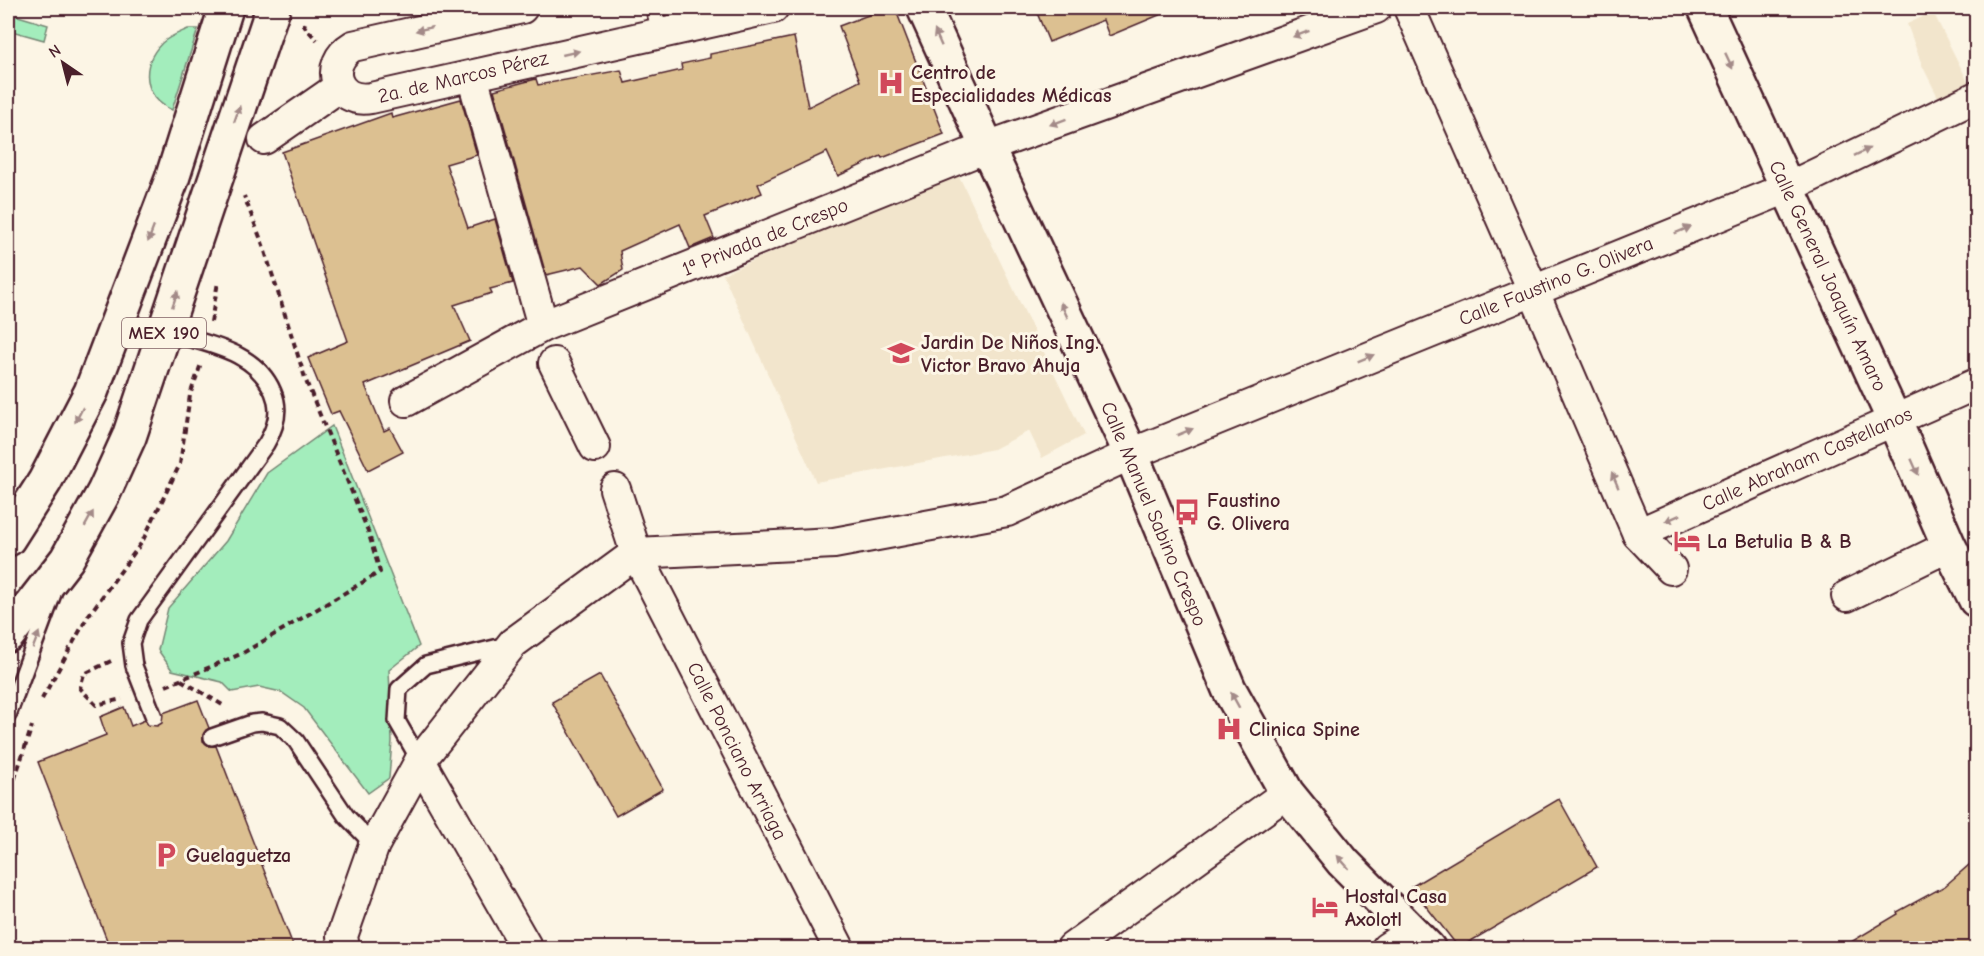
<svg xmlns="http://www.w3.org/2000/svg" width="1984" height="956" font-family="'Comic Neue',sans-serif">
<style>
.built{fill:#f2e5cc}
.green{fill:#a3edbc;stroke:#768674;stroke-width:1.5}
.building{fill:#dcc091;stroke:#4a1f2b;stroke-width:1.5}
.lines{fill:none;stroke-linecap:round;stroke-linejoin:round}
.lane-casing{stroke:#4a1f2b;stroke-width:20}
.street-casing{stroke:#4a1f2b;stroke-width:34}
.secondary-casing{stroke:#4a1f2b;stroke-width:38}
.primary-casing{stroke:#4a1f2b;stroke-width:38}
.path{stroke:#4a1f2b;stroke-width:4;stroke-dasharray:6 4.5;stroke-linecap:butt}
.lane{stroke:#fcf5e5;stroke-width:15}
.street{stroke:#fcf5e5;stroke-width:30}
.secondary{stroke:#fcf5e5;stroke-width:33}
.primary{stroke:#fcf5e5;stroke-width:33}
.lane-bridge-casing{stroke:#4a1f2b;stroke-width:20;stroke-linecap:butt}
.lane-bridge{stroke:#fcf5e5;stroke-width:15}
.oneway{fill:#a38a88}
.labels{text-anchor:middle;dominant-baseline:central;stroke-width:6;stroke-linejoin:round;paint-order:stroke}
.shield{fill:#fcf5e5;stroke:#7f5f63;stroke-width:1.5}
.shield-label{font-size:18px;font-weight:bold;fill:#4a1f2b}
.poi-label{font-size:20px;font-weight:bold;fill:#4a1f2b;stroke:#fcf5e5;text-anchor:start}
.street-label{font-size:20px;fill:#4a1f2b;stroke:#fcf5e5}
</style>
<rect width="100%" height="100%" fill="#fcf5e5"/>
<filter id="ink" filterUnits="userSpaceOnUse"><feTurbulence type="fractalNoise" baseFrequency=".0167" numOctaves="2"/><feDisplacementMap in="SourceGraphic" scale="12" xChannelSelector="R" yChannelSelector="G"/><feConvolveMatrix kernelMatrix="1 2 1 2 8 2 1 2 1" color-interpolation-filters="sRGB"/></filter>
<g filter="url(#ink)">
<g class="built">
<polygon points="1933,12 1971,88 1941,103 1922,65 1907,24"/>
<polygon points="956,170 1084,435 1042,458 1029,431 994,449 816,482 723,274"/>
</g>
<g class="green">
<polygon points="8,13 48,25 44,40 8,30"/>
<path d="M188,29H198L172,110C143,97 140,65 162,43C170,36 179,33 188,29Z"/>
<polygon points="332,426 419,646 389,670 392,741 389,778 368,793 304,708 281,692 259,687 232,692 222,682 172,670 158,650 168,608 226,541 267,473"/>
</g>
<g class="building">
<polygon points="887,8 895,8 944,134 882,158 881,156 838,176 827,152 758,184 762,193 705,216 714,238 690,248 680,224 620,251 623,270 601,284 583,266 546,275 494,90 536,79 538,85 621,70 625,83 682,70 681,64 710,58 710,54 794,37 808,107 860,81 839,26"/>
<polygon points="1035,8 1176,8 1109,36 1103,20 1049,42"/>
<polygon points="461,99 477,155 446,164 468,228 495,219 513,283 490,289 492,293 454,305 470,341 365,385 384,431 390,428 403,452 368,470 339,411 331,414 308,358 348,341 282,152 391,113 392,118"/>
<polygon points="600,675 663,789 616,816 552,702"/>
<polygon points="198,700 209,728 203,735 203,741 210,746 216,746 294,948 110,948 38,762 106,735 100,717 124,707 131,726 145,720 148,725 157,726 162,723 163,713"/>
<polygon points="1559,799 1597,867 1459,948 1411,887"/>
<polygon points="1977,858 1977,948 1841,948 1898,914 1897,912 1945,886"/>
</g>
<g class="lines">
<g class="lane-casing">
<g id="lane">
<polyline points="654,8 660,33"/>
<path d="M134,666L131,643L139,620L266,444C276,427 281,410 273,392C255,349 204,344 164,331"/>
<polyline points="8,715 53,594"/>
<polyline points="212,737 252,723 262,722 280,726 296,741 346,816 374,845"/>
<polyline points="420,761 397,721 399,689 426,665 507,645"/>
</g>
</g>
<g class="street-casing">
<g id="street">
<path d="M522,8L353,46C323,64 335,104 371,98L773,8"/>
<polyline points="1409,8 1533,290 1638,534 1671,569"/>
<polyline points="472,76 543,326"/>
<polyline points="264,139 339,87"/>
<polyline points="554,363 595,447"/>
<polyline points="406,401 543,326 987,147 1376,8"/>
<polyline points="615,489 636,553 839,948"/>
<polyline points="1638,534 1976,384"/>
<polyline points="1847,596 1949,546"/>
<polyline points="420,761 527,948"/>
<polyline points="344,948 342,936 374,845 420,761 513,643 636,553 834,543 1007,511 1131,454 1787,188 1976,97"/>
<polyline points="1072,948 1287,793"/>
<polyline points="1387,948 1412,932"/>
</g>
</g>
<g class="secondary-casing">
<g id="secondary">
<polyline points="924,8 987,147 1131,454 1229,689 1287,793 1343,862 1428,948"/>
<polyline points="1705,8 1894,420 1949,546 1976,600"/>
</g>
</g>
<g class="primary-casing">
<g id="primary">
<polyline points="8,539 45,481 91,392 172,179 226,8"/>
<polyline points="8,635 67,559 104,492 129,437 273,8"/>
</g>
</g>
<g class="path">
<polyline points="305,23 304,26 317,40"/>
<polyline points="211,322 218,282"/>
<polyline points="111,661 84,674 80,688 96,705 122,699"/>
<polyline points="181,680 226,707"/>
<polyline points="166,686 243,653 380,572 368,531 306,381 263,245 244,196"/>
<polyline points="42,699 88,616 142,542 180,464 190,395 201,364"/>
<polyline points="8,799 32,726"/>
</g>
<use href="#lane" class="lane"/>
<use href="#street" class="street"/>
<use href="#secondary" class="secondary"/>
<use href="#primary" class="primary"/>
<g class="lane-bridge-casing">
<polyline id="lane-bridge" points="134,666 154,717"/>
</g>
<use href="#lane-bridge" class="lane-bridge"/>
</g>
<defs><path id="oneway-solid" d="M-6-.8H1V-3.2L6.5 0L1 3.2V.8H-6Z" transform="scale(1.5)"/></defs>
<g class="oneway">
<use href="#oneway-solid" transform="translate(424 29) rotate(167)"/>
<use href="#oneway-solid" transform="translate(1301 34) rotate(160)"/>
<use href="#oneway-solid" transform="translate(938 38) rotate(-114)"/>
<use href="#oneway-solid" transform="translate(571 53) rotate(-13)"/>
<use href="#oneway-solid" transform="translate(1729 61) rotate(65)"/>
<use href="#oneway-solid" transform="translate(237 114) rotate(-71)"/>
<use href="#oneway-solid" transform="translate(1058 122) rotate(160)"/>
<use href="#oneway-solid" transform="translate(1862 152) rotate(-26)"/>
<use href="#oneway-solid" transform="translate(1683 230) rotate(-22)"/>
<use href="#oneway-solid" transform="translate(151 234) rotate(111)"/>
<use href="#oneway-solid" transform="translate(175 299) rotate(-71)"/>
<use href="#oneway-solid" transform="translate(1064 310) rotate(-115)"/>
<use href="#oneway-solid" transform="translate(1366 358) rotate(-22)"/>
<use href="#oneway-solid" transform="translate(79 415) rotate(118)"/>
<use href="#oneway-solid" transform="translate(1185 432) rotate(-22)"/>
<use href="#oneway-solid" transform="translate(1915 467) rotate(66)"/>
<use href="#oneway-solid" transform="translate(1615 480) rotate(-113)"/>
<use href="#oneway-solid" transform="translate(1673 518) rotate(156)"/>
<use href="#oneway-solid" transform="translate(89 519) rotate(-61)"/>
<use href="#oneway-solid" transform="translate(36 640) rotate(-69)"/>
<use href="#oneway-solid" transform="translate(1235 700) rotate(-119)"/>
<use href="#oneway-solid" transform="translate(1343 862) rotate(-132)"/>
</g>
</g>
<defs>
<g id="hospital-bare" transform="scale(2.07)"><path d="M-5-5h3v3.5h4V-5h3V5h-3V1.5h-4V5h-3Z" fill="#d1495b" stroke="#fcf5e5" stroke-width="2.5" paint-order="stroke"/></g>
<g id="school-bare" transform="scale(2.07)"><path d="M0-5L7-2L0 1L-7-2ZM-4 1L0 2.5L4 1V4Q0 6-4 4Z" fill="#d1495b" stroke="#fcf5e5" stroke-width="2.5" paint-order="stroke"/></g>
<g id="bus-bare" transform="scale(2.07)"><path d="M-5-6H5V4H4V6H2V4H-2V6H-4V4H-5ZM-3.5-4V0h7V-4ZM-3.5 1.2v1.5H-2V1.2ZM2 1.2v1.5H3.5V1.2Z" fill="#d1495b" stroke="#fcf5e5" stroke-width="2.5" paint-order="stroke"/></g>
<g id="hotel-bare" transform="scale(2.07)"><path d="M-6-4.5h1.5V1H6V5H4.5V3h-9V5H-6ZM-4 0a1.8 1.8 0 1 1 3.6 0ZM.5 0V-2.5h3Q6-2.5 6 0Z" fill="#d1495b" stroke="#fcf5e5" stroke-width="2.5" paint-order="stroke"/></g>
<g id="parking-bare" transform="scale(2.07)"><path d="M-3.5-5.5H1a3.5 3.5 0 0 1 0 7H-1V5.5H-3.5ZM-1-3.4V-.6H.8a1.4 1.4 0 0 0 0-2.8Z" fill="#d1495b" stroke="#fcf5e5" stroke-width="2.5" paint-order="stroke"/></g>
</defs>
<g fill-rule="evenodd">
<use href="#hospital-bare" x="891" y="83"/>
<use href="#school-bare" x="901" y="353"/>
<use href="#bus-bare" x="1187" y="512"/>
<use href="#hotel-bare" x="1687" y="541"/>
<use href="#hospital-bare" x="1229" y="729"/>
<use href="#parking-bare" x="166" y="855"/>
<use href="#hotel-bare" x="1325" y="907"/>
</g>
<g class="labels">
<rect class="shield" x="122" y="318" width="84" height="30" rx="4.5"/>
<g class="shield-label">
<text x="164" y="333">MEX 190</text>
</g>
<g class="poi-label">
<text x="911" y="72">Centro de<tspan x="911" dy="23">Especialidades Médicas</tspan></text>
<text x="921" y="342">Jardin De Niños Ing.<tspan x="921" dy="23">Victor Bravo Ahuja</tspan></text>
<text x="1207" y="500">Faustino<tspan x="1207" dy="23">G. Olivera</tspan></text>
<text x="1707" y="541">La Betulia B &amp; B</text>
<text x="1249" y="729">Clinica Spine</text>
<text x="186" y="855">Guelaguetza</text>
<text x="1345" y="896">Hostal Casa<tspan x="1345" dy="23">Axolotl</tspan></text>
</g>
<g class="street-label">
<text transform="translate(463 77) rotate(-13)">2a. de Marcos Pérez</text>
<text transform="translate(765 237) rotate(-22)">1ª Privada de Crespo</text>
<text transform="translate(1828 276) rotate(65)">Calle General Joaquín Amaro</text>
<text transform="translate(1556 281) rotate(-22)">Calle Faustino G. Olivera</text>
<text transform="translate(1807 459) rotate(-24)">Calle Abraham Castellanos</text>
<text transform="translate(1154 514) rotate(67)">Calle Manuel Sabino Crespo</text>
<text transform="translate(737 751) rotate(63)">Calle Ponciano Arriaga</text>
</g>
</g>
<rect width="1984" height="956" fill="none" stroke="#fcf5e5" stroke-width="30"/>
<rect x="15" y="15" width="1954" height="926" fill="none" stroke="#4a1f2b" stroke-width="2" filter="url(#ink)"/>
<g transform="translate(63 63) rotate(325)" stroke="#fcf5e5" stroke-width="4.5" paint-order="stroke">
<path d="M0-4.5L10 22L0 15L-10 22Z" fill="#4a1f2b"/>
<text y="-9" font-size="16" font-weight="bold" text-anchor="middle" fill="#4a1f2b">N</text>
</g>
</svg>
